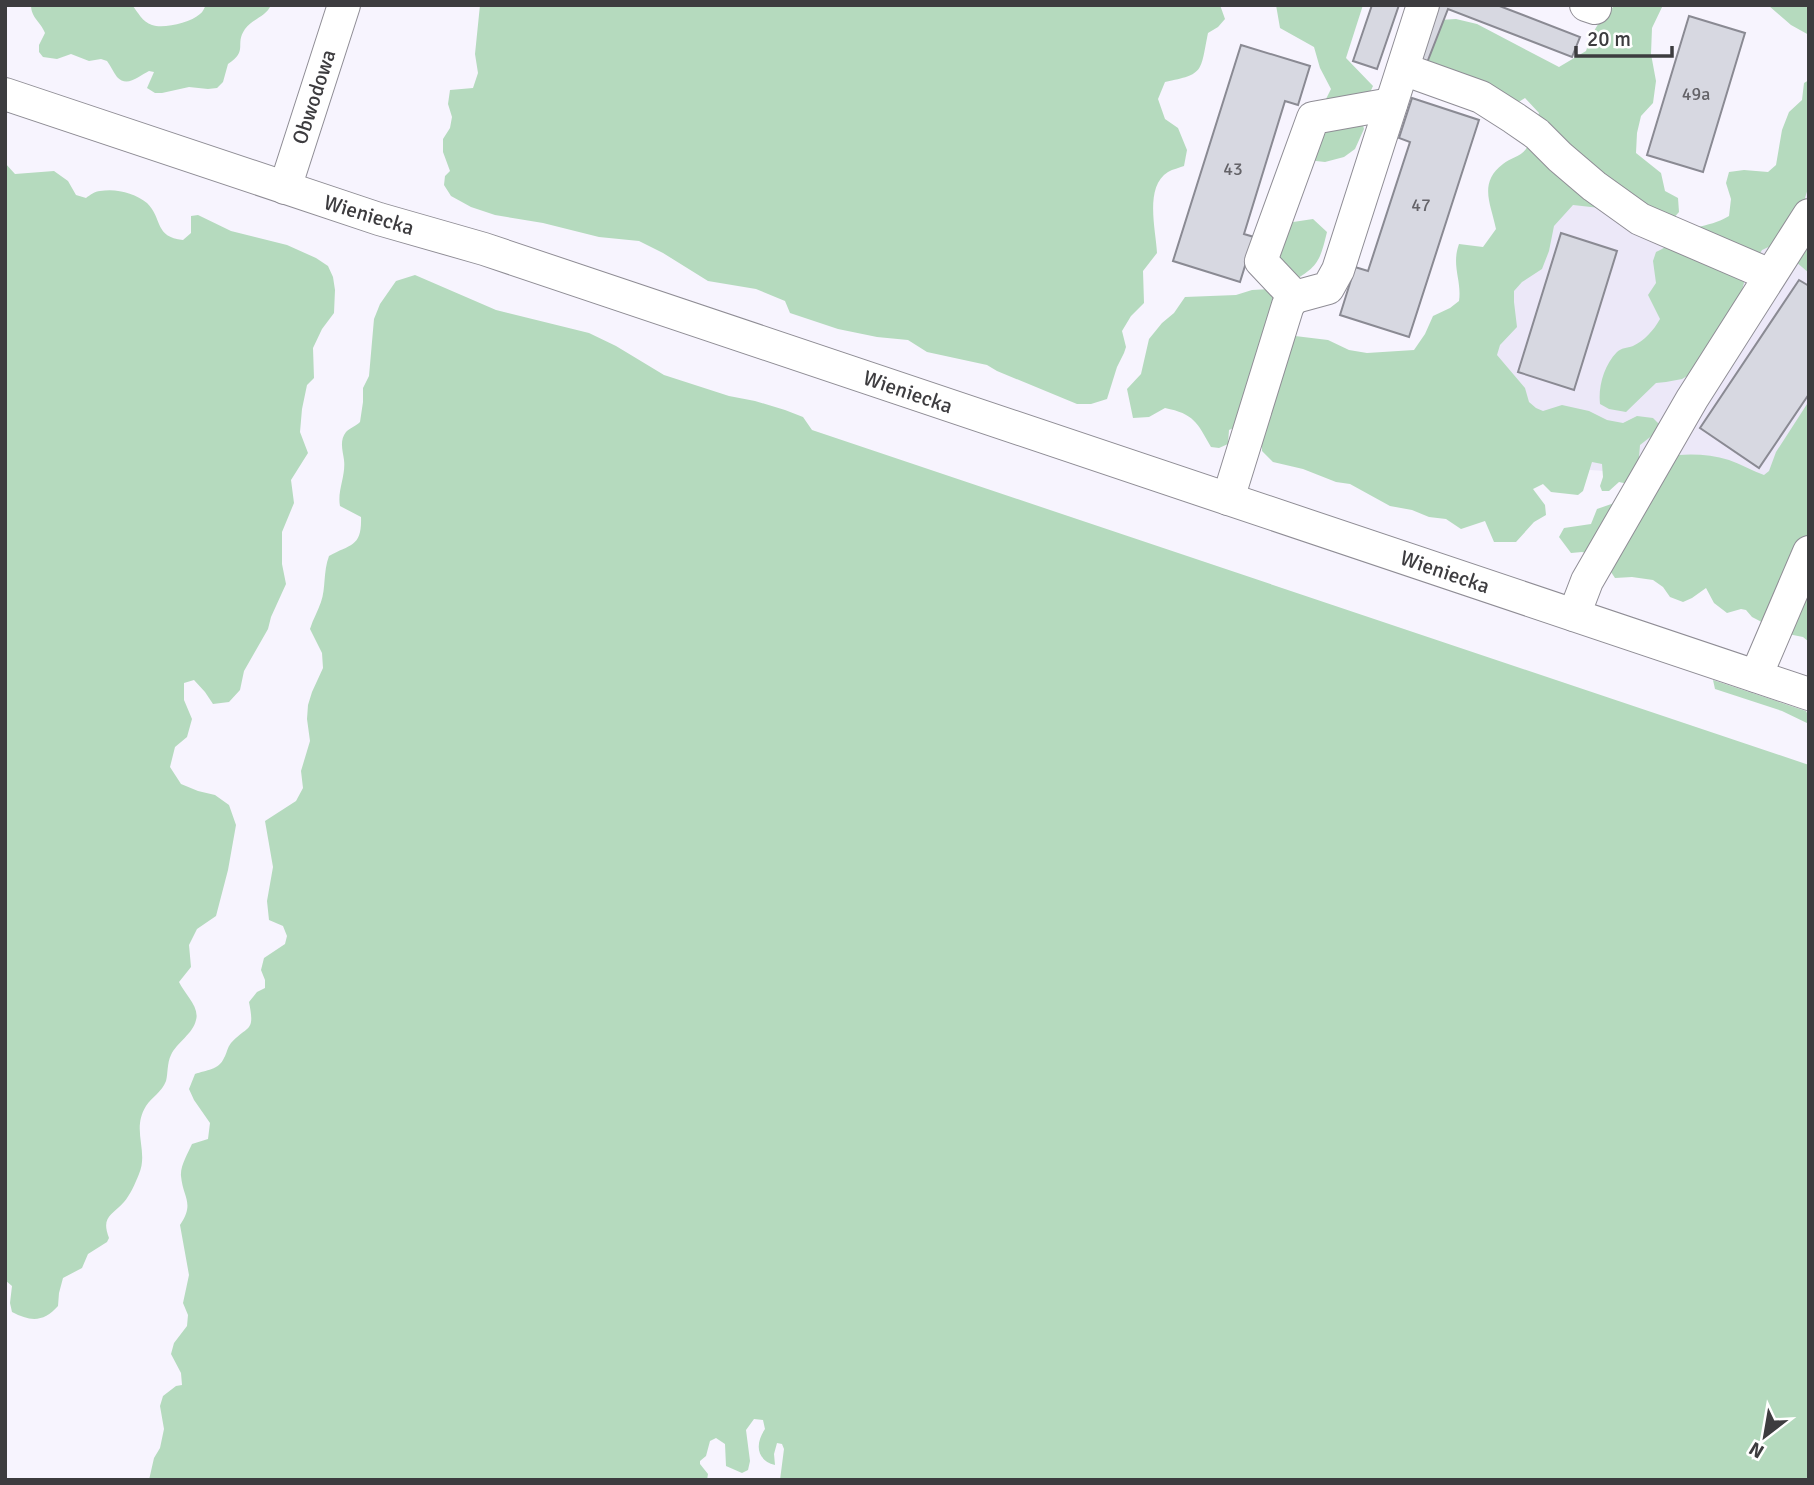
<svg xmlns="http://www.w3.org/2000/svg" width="1814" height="1485" font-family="Signika,sans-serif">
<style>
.built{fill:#ece8f8}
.green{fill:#b5dabe}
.building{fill:#d7d8e1;stroke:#8a8a93;stroke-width:2}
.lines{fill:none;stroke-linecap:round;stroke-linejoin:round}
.minor-casing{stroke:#8f8d95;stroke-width:34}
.minor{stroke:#fff;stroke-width:32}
.labels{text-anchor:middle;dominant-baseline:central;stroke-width:7;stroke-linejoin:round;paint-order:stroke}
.number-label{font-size:18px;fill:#646368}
.street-label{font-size:21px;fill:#3d3c3f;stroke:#fff}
</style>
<rect width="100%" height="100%" fill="#f7f4fe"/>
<polygon class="built" points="1809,160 1809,485 1457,461 1543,174 1727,240"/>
<g class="green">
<path d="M31,5H132C138,12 142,22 152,25C163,29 190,23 200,14C203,12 204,8 206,5H271C266,17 252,19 245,29C234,45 249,50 228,64L223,82L217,88L208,89L189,87L162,93H155L147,88L154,72L149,71C139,76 127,88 117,77C113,72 111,66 107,61L101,59L89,61L71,54L57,59L43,57L39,52V45L45,33C41,22 31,18 31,5Z"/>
<path d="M480,5H1220L1225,19L1218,27L1208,33C1200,72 1205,74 1165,82L1158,99L1165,119L1178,128L1187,150L1184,166C1179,168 1173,169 1168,172C1144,187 1156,230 1157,253L1143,271L1144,303L1131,316L1122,331L1126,347L1124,353L1117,367L1107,399L1091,404H1077L997,371L987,365L927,352L908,340L877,337L838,329L790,313L785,301L756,289L708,281L663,253L639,241L599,237L543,223L495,215L471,207L451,196L444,185L445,176L450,171L443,152V139L450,128L452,117L448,104L450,90L473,88L478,73L475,54Z"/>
<polygon points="1276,5 1363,5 1346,58 1373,86 1360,114 1364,129 1355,149 1344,157 1325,162 1307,160 1315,121 1331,89 1320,68 1314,47 1280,28"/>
<path d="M1615,5H1663L1652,28L1651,54L1656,81L1653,103L1641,116L1637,133L1636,153L1661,173L1665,191L1678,198L1679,212L1657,237L1638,236L1620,219L1600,208L1573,205L1554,226L1549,251L1542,269L1522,282L1514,291V302L1517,327L1500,345L1497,355L1525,388L1529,402L1536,408L1543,411L1562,405L1589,411L1607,420L1623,423L1637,416L1653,418L1661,426L1658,431L1640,445L1639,457L1642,459C1671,455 1701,451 1729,460C1741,464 1752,471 1764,475L1769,471L1776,452L1809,401V642L1803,637L1783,633L1752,617L1746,610L1741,609L1727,613L1714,603L1706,588L1692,598L1683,602L1670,597L1663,587L1653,580L1632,577L1615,578L1609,569L1606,558L1582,552L1571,553L1559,537L1564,528L1591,524L1597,509L1620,501L1633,485L1619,482L1609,491H1602L1600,486L1603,477L1602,464L1592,462L1583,491L1578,495L1551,492L1543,484L1533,489L1545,505L1546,515L1534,522L1516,542H1494L1485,521L1461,529L1446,519L1429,517L1412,510L1390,506L1350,484L1336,482L1303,469L1273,462L1262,451V439L1238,426L1229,430L1228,444L1219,448L1211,447C1197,422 1194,414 1165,408L1149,417L1133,418L1127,389L1141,374L1149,339L1162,323L1174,313L1185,297L1236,295L1252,290L1270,289L1280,224L1313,219L1327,232C1320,261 1318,267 1291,282L1295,336L1328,340L1349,350L1367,353L1414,350L1425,334L1433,316L1450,308L1459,301C1462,280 1451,266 1459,244L1483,247L1496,229C1491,204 1478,183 1503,164C1510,158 1520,157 1526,149C1532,139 1535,124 1539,113L1525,98L1498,115L1423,73L1439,20L1456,19L1477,24L1559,67L1586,51L1591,36L1600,21Z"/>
<polygon points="1765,5 1809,5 1809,35 1791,25 1769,6"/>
<path d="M1809,80V185L1805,198L1809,201V273L1775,244L1762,250L1745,279L1739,302L1701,368L1682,379L1666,382L1656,383L1626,412L1609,409L1600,404C1598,387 1604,365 1617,352C1621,348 1627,348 1633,346C1644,341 1654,330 1660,319L1648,295L1656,283L1653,261L1656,252C1670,246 1682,233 1696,228C1708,224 1718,223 1729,216L1731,199L1726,183L1729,172L1744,170L1768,172L1776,165L1782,130L1789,112L1802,100L1804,83Z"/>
<path d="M5,163L15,174L54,171L68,181L76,195L86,198C90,195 95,191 100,191C116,188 135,193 147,203C163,219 154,237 183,240L191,233V216L198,215L231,231L287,245L316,258L328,266L333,277L335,290L334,313L322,329L313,348L314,378L307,385L302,409L300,432L308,453L291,480L294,503L282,532V564L286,584L271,617L268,629L244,671L240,690L229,702L213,704L205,692L194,680L184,683V700L192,719L187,737L175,747L170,767L181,784L198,791L215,795L229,805L236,825L228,870L216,916L197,929L189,945L191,967L179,982C184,993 200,1007 196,1020C193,1034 177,1042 171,1055C167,1063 168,1073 166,1081C162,1092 152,1097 146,1106C131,1130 149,1151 139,1174C135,1184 130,1195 124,1202C111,1216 101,1217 109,1238L107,1242L88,1254L82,1268L63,1278L59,1293L58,1306C44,1322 31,1322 12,1312L10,1303L12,1286L5,1280Z"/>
<path d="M415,275L496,310L589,333L616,346L664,375L729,396L755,401L785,410L803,417L812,430L1809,765V1480H780L784,1449L782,1444L777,1443L774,1454L775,1465C756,1460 755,1444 765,1429L763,1420L754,1419L746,1430L750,1461L748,1470L742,1473L726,1466L725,1444L716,1438L710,1441L706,1456L700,1461V1464L708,1474L707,1480H149L154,1458L160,1448L164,1429L160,1406L163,1396L176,1386L182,1385L181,1373L171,1354L174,1343L187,1326L188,1315L183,1303L189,1275L180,1225C195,1203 183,1198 181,1176C180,1166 188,1153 192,1144L208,1139L210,1123L194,1100L189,1089L195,1074C206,1070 219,1070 224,1058C227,1053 227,1048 231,1043C249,1024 255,1033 249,1002L257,992L265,988V980L261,970L264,958L285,944L287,936L283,926L269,920L267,901L273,867L265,821L296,801L303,788L301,771L310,741L307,719L308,705L312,692L323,668L322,653L310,629C313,619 318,611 321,602C326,588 323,572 329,556C351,544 362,547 361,517L340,506C337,491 346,476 344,460C343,451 339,441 346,432C349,429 357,425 360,422L363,402V388L369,376L374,319L380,304L396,281Z"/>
<polygon points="1713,680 1806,711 1809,717 1809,724 1782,711 1715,689"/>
</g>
<g class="building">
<polygon points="1372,5 1399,5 1377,69 1353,61"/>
<polygon points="1432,5 1497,5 1580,37 1572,57 1448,9 1423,73 1408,67"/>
<polygon points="1689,16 1745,33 1703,172 1647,155"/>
<polygon points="1241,45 1310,66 1298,105 1285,101 1244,234 1254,237 1240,282 1173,261"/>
<polygon points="1412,98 1479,120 1409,337 1340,315 1355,267 1368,271 1410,142 1399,138"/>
<polygon points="1561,233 1617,251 1574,390 1518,372"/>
<polygon points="1799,280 1809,286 1809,394 1759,468 1700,428"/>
</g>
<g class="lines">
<g class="minor-casing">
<g id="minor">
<polyline points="1586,5 1595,8"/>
<polyline points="1403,69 1481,97 1514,118 1537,134 1560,157 1594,186 1640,219 1770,275"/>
<polyline points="5,94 379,219 484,249 1809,694"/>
<polyline points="285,188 344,5"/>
<polyline points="1295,297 1261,261 1313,118 1391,104"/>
<polyline points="1228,499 1288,305 1295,297 1328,288 1338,270 1423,5"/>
<polyline points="1574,615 1587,581 1692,399 1809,215"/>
<polyline points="1756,676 1809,552"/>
</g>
</g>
<use href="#minor" class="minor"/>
</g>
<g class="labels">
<g class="number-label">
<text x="1696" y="94">49a</text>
<text x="1233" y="169">43</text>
<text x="1421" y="205">47</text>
</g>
<g class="street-label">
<text transform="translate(314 97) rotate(-72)">Obwodowa</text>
<text transform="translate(369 215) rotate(17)">Wieniecka</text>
<text transform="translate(908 392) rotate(19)">Wieniecka</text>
<text transform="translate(1445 572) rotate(19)">Wieniecka</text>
</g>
</g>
<rect width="1814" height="1485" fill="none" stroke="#3d3c3f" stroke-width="14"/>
<g transform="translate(1765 1436) rotate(211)" stroke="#ffffff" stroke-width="5" paint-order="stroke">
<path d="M0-5L12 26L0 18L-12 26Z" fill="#3d3c3f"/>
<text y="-10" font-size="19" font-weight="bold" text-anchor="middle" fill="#3d3c3f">N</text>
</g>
<path d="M1576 46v10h96v-10" fill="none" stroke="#3d3c3f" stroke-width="3.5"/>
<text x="1587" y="46" font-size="21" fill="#3d3c3f" stroke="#ffffff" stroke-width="5" paint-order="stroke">20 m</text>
</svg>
